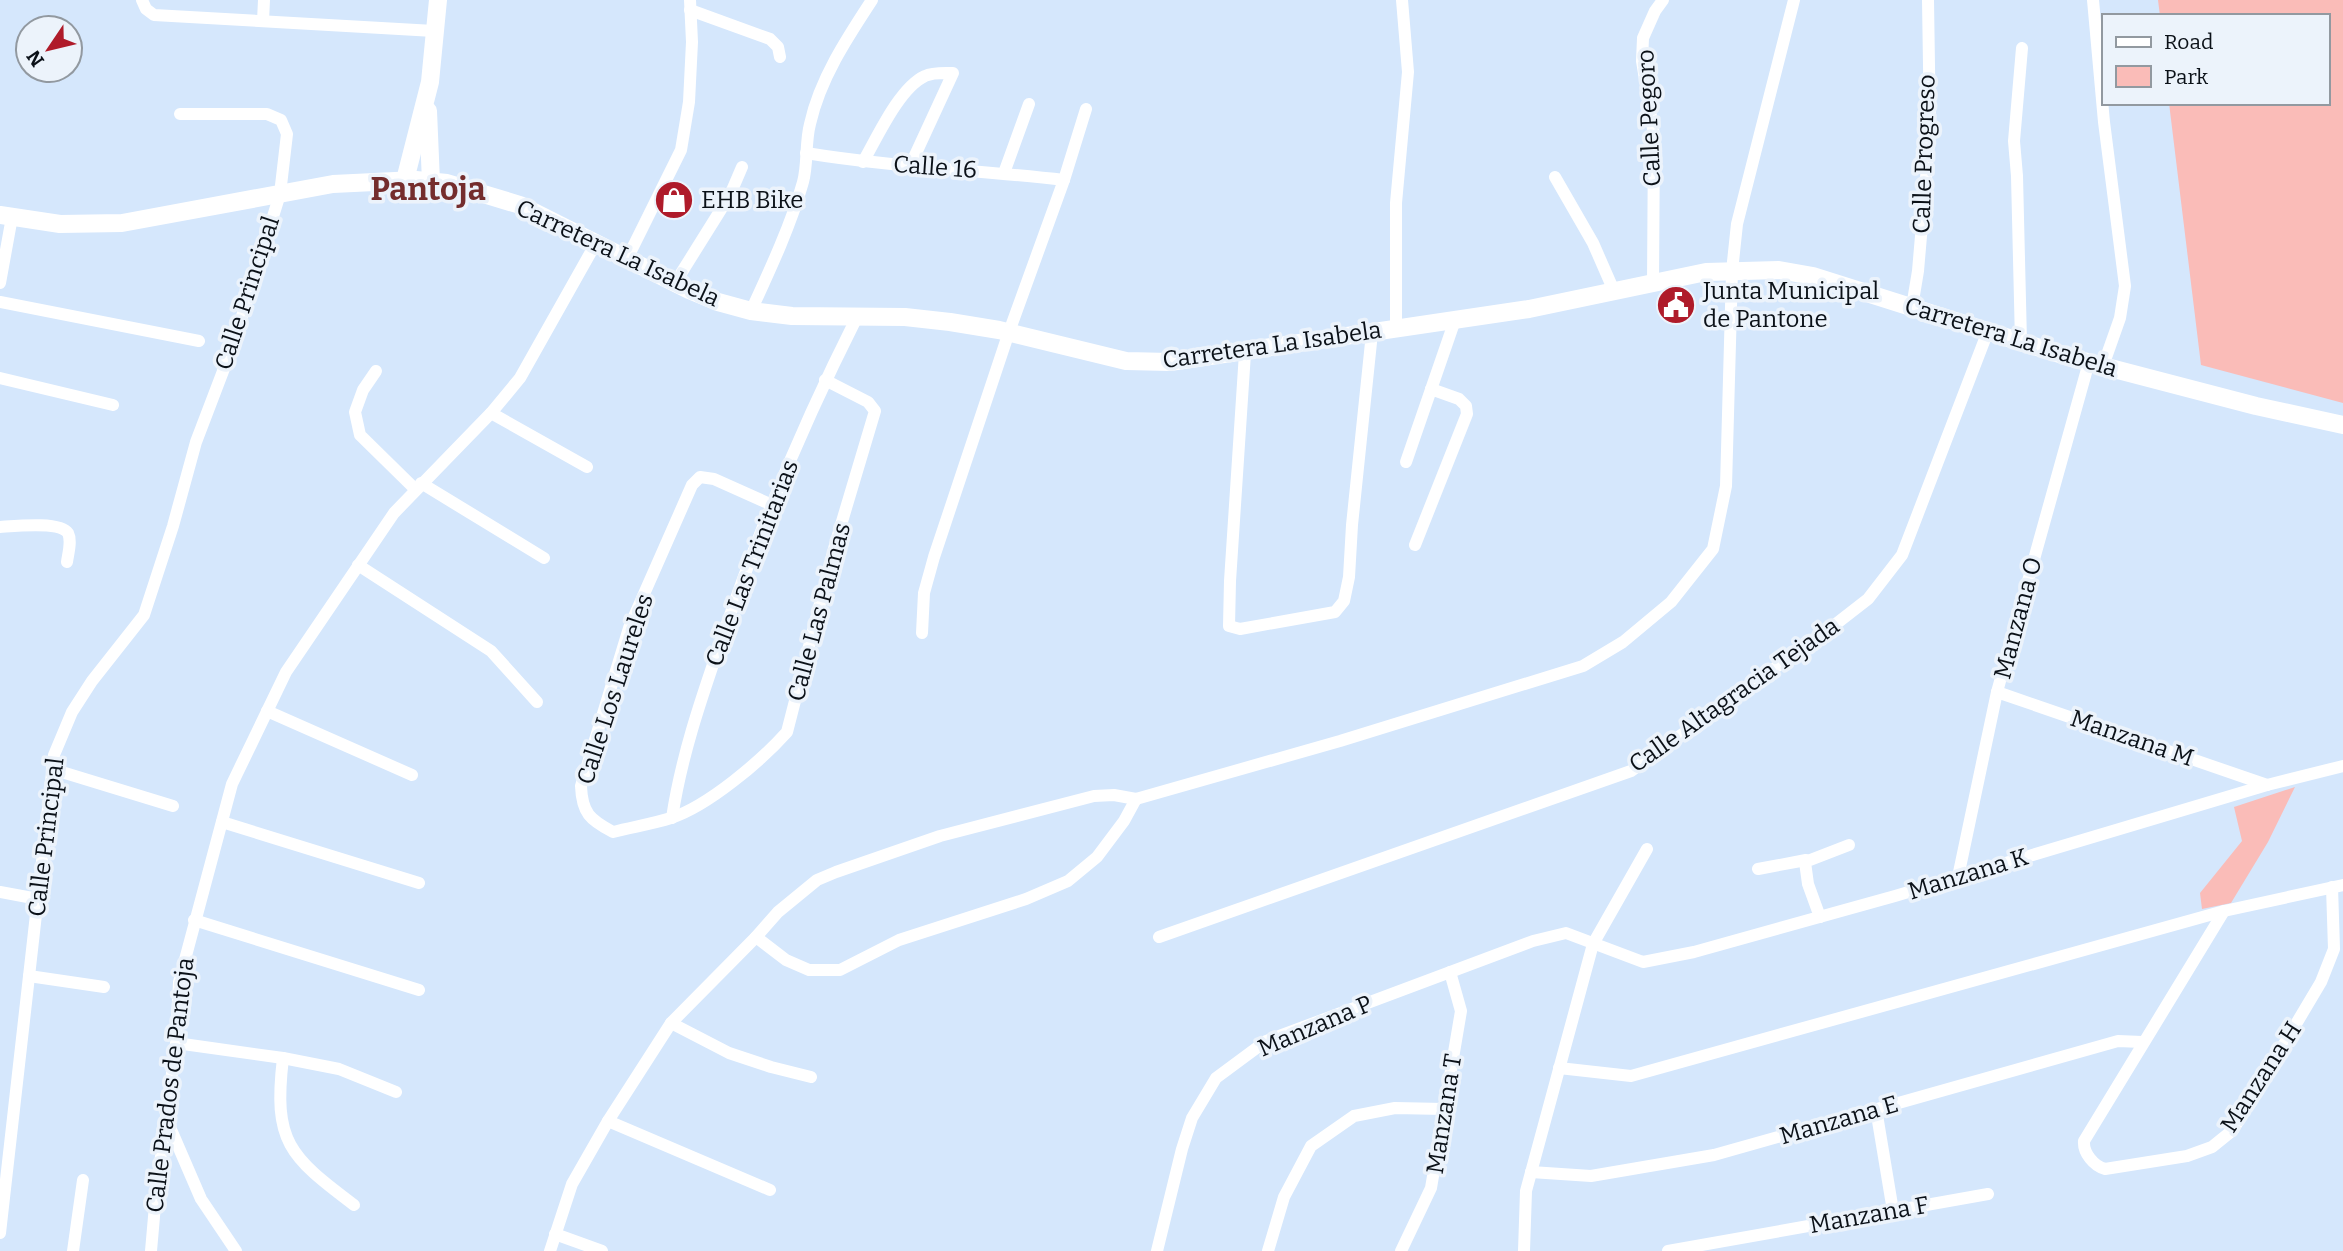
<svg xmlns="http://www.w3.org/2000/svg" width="2343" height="1251" font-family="Bitter,serif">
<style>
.park{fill:#fabcb8}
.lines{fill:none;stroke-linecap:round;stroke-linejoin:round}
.street{stroke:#fff;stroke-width:12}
.secondary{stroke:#fff;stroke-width:18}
.labels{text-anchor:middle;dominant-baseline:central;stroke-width:7;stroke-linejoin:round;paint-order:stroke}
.street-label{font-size:24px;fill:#0b1118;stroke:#ecf3fb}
.poi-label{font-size:24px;fill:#0b1118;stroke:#ecf3fb;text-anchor:start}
.district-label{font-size:32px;font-weight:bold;fill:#742d2d;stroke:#ecf3fb}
</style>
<rect width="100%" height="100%" fill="#d5e7fc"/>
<g class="park">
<polygon points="2158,0 2343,0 2343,403 2201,365 2169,103 2327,103 2327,16 2160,16"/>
<polygon points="2295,787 2268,842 2231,903 2202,909 2200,893 2242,841 2234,807"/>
</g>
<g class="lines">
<g class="street">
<polyline points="142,0 146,9 154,15 434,31"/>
<polyline points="2093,0 2104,122 2125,286 2120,318 2103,366"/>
<polyline points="690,10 770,39 778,47 780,57"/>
<polyline points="263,21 264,0"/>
<path d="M806,153C891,167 978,170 1064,180"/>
<path d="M863,162C877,138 899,88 925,76C933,72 945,73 953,73L911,164"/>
<polyline points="1004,173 1029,104"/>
<polyline points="1555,177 1593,243 1614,291"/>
<polyline points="627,259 681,150 689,102 692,42 690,0"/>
<polyline points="0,283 12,217"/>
<polyline points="675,283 730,195 742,167"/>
<polyline points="1653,283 1654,135 1642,61 1643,38 1655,11 1663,0"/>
<polyline points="0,302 199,341"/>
<polyline points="1912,307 1918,271 1930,131 1928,0"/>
<path d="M751,311C769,272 791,225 803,182C808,164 805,143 810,124C820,79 847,38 872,0"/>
<polyline points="1396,329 1396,203 1408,72 1402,0"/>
<polyline points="2021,342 2017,176 2014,141 2022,48"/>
<polyline points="1245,353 1230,581 1229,626 1240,629 1335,612 1344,601 1349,577 1352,525 1372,333"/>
<polyline points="376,371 363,390 355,412 360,435 415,489"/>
<polyline points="0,378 113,405"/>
<polyline points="491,413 587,467"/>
<polyline points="1406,462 1455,320"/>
<polyline points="421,483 544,558"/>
<path d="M772,505L714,479L700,477L692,485L629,628L581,786C582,813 590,820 613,832C632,827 652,824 671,818C708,806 761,761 787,732L835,545L875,411L868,402L825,380"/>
<path d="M0,527C15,526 60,521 68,533C72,541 68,554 67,562"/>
<polyline points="1415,545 1467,414 1466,406 1459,399 1431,389"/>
<polyline points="358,565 491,651 537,702"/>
<polyline points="922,633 924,593 934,557 1009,332 1064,180 1086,109"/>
<polyline points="1997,692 2267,785"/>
<polyline points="267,711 412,775"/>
<polyline points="52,769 173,806"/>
<path d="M672,818C681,758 700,702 720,644C758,532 804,422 857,317"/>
<polyline points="222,822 419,883"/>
<polyline points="1758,869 1806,860"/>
<polyline points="1958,877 1997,692 2089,362"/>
<polyline points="0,892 38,899"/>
<path d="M2224,911L2084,1141C2083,1153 2094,1166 2105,1169L2187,1156L2212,1147L2233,1130L2321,982L2334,949L2332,887"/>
<polyline points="1820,917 1808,884 1805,862 1849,845"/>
<polyline points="194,920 419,990"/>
<polyline points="756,937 786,960 809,970 840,970 899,940 1026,899 1068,881 1097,857 1124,821 1136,799"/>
<polyline points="1159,937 1631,771 1832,627 1868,599 1902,555 1988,331"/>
<polyline points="29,976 104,987"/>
<polyline points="671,1023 729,1053 771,1067 811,1077"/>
<polyline points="176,1043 283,1058 339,1069 396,1092"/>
<path d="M283,1058C273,1142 289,1156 354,1205"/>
<polyline points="1559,1068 1631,1076 2224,911 2343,885"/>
<polyline points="1876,1109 1893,1211"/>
<polyline points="166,1118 201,1199 236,1251"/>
<polyline points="608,1121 770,1190"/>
<polyline points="1531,1172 1591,1176 1714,1155 2118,1041 2142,1042"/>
<polyline points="0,1233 54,755 72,712 92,681 144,615 173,526 196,442 233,345 280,194 287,134 281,120 267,114 180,114"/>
<polyline points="555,1234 602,1251"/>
<polyline points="73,1251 83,1180"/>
<polyline points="151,1251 156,1194 176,1043 179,982 232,784 286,672 394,513 491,413 520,378 596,243"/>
<polyline points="550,1251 572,1184 608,1121 671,1023 756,937 778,912 817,880 836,872 940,836 1094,796 1114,795 1136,799 1340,741 1583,666 1623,642 1671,602 1713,549 1726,486 1732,271 1737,224 1794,0"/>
<polyline points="1157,1251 1182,1149 1192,1118 1216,1078 1266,1041 1533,941 1566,933 1643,962 1694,952 1895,896 2267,785 2343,766"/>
<polyline points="1268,1251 1284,1197 1311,1146 1354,1116 1395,1108 1444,1109"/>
<polyline points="1401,1251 1431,1188 1461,1011 1450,972"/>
<polyline points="1524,1251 1526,1191 1593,944 1647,849"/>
<polyline points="1668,1251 1988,1194"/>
</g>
<g class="secondary">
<polyline points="428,111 431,182"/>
<polyline points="405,180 430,82 438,0"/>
<polyline points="0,215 60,224 122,223 333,184 416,180 447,183 520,205 689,290 718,302 751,311 792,316 905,317 950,322 999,330 1126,361 1170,362 1529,309 1706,272 1779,270 1813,276 2072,358 2256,406 2343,425"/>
</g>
</g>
<defs>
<g id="shop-disc" transform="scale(2.0125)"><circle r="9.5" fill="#af1b2a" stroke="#ecf3fb"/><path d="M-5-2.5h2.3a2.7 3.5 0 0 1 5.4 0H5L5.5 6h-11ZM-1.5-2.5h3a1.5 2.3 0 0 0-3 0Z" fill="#fff"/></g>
<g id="civic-disc" transform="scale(2.0125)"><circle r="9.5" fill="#af1b2a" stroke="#ecf3fb"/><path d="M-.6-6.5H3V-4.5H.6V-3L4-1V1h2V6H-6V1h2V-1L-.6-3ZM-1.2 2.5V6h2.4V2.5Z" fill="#fff"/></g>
</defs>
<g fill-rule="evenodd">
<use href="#shop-disc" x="674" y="200"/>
<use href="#civic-disc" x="1676" y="305"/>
</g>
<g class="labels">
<g class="street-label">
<text transform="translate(1649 118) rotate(-93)">Calle Pegoro</text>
<text transform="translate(1924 154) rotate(-88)">Calle Progreso</text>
<text transform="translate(935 167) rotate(4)">Calle 16</text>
<text transform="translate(618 253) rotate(25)">Carretera La Isabela</text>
<text transform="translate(247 293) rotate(-72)">Calle Principal</text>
<text transform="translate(2011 337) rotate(17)">Carretera La Isabela</text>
<text transform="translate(1272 345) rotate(-8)">Carretera La Isabela</text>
<text transform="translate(752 563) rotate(-69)">Calle Las Trinitarias</text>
<text transform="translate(819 612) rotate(-75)">Calle Las Palmas</text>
<text transform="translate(2018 618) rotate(-75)">Manzana O</text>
<text transform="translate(615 689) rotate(-72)">Calle Los Laureles</text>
<text transform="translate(1734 695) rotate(-35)">Calle Altagracia Tejada</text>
<text transform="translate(2132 738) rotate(19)">Manzana M</text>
<text transform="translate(46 837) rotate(-83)">Calle Principal</text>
<text transform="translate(1968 874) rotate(-17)">Manzana K</text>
<text transform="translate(1315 1026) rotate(-23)">Manzana P</text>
<text transform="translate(2261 1077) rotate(-57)">Manzana H</text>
<text transform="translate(170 1085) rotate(-83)">Calle Prados de Pantoja</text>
<text transform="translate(1444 1114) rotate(-81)">Manzana T</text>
<text transform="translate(1839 1120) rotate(-16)">Manzana E</text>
<text transform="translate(1869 1215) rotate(-10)">Manzana F</text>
</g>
<g class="poi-label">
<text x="701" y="200">EHB Bike</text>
<text x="1703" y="291">Junta Municipal<tspan x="1703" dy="28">de Pantone</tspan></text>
</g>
<g class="district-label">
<text x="428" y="189">Pantoja</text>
</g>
</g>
<rect x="2102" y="14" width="228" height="91" fill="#ecf3fb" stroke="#9299a0" stroke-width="2"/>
<rect x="2116" y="37" width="35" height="10" fill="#ffffff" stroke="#9299a0" stroke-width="2"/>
<text x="2164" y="49" font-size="21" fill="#0b1118">Road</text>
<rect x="2116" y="66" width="35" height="21" fill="#fabcb8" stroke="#9299a0" stroke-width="2"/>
<text x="2164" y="84" font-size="21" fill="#0b1118">Park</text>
<g transform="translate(49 49) rotate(235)"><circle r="33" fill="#ecf3fb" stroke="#9299a0" stroke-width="2"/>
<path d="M0-5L12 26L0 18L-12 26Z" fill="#af1b2a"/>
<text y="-10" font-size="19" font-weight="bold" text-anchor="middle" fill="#0b1118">N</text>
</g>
</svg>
